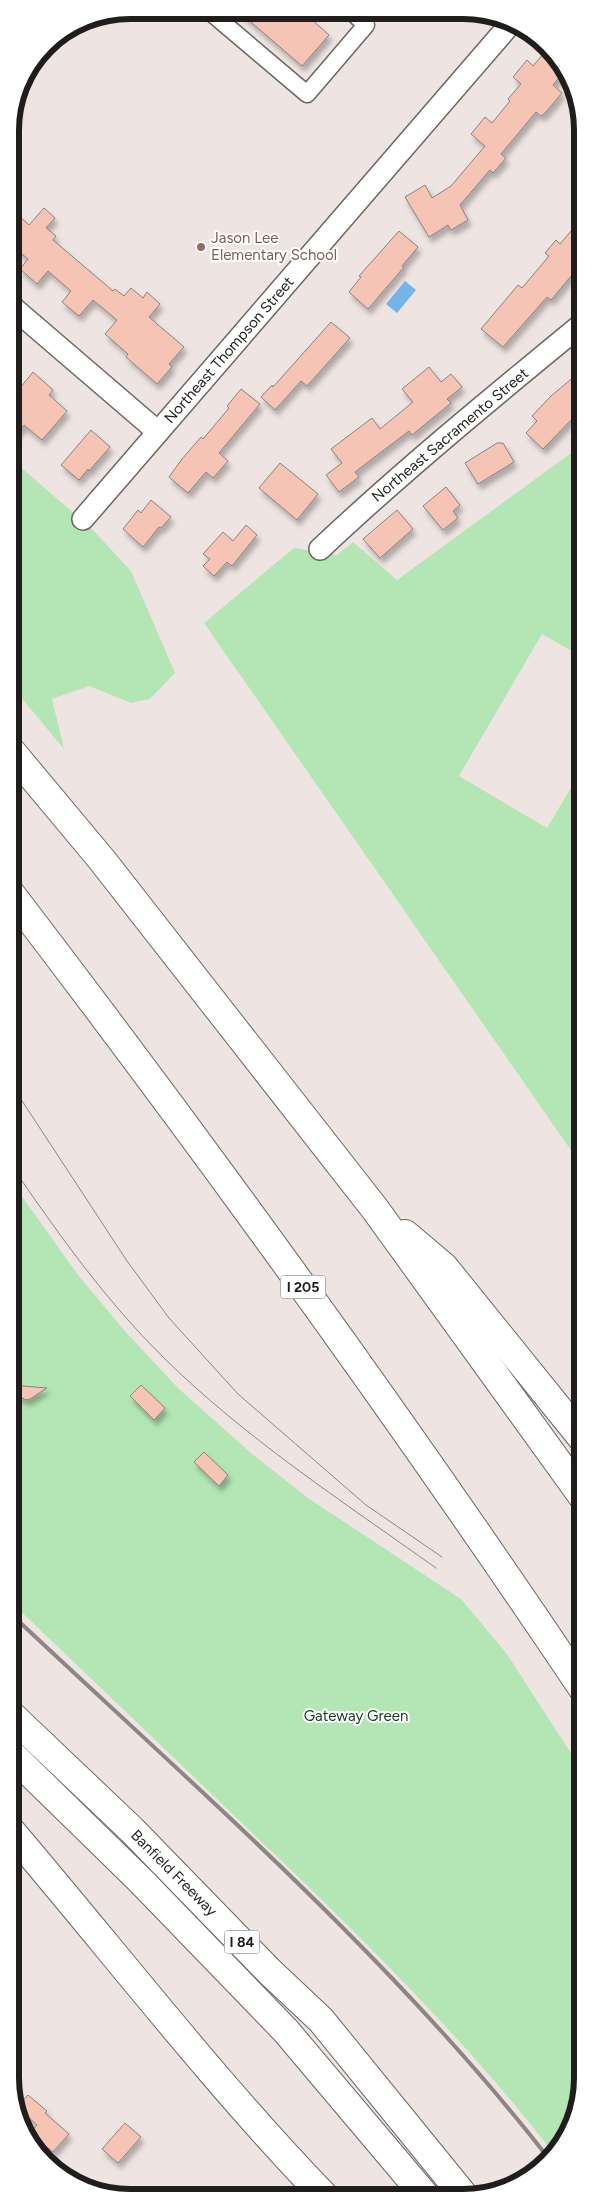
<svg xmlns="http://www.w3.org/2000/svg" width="593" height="2208" font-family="Figtree,sans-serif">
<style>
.green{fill:#b4e6b5}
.water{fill:#73b5e8}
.building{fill:#f5c4b4;stroke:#8a827f;filter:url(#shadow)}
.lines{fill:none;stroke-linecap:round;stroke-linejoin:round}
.pedestrian-casing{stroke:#6c6562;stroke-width:19}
.minor-casing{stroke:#6c6562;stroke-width:24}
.motorway-casing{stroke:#6c6562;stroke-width:30}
.pedestrian{stroke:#fff;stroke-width:16}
.minor{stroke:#fff;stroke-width:21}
.motorway{stroke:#fff;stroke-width:28}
.tram{stroke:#8d8684;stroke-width:1}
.rail{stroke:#8d8684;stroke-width:4}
.education-dot{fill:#8d6e63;stroke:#fff;stroke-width:2}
.labels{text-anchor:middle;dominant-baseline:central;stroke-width:4;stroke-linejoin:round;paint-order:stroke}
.shield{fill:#fff;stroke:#636160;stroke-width:1}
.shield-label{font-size:14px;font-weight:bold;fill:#201d1c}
.education-label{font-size:15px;fill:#785e54;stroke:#fff;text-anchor:start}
.street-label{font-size:15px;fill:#201d1c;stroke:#fff}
.park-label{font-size:15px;fill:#123b16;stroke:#fff}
.rim{fill:none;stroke:#201d1c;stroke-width:6}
</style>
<defs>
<filter id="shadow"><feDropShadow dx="3" dy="5.5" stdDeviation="2.5" flood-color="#0004"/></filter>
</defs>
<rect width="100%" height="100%" fill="#eee5e2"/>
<g class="green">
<polygon points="582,445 582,657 542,634 459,776 547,828 582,769 582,1166 204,623 294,548 337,555 353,542 397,580"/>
<polygon points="10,458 91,528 131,571 175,673 150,699 131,703 89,686 52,699 64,749 10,684"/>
<path d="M11,1181L78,1275L124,1330L178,1388L252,1454L308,1498L461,1599L507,1654L583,1772V2086L574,2124L555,2155C461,2034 352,1928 242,1823C165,1749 88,1676 11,1602Z"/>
</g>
<polygon class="water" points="405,281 416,290 397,313 386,304"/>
<g class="building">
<polygon points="238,11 302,11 329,35 302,66"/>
<polygon points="549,47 553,51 563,73 553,85 562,93 546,112 541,116 536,112 501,154 506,158 493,173 490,170 460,205 468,220 451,230 448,225 429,237 405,197 425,185 432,198 451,186 485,146 471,134 485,117 492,123 510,101 508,99 521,84 513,77 527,60 533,66"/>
<polygon points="10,208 29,225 44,208 55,218 46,228 56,236 53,240 113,291 115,289 124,296 131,288 143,298 147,292 160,304 149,317 184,347 169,364 172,367 157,384 126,357 128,354 105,334 117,320 93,300 79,316 62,302 71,291 48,271 37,284 20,269 28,259 10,244"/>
<polygon points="582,218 582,263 551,300 547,297 503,347 481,329 518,285 522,288 549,256 545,253 556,240 560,244"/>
<polygon points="399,231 418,247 402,266 404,267 368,309 349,292 361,277 359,276"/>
<polygon points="331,322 350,338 307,386 301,381 275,410 261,397 272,385 273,387"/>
<polygon points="429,367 441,382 451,374 462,387 447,399 451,403 412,435 409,431 355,472 359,477 339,492 326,475 342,463 331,449 372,418 380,429 413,402 402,389"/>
<polygon points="582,370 582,405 571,415 574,417 543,449 526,433 537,421 532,416 551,396"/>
<polygon points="33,372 53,390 49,395 67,411 42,440 24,425 10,441 10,380 20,388"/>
<polygon points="241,389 260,404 219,453 228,461 213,478 206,472 188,493 169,477 182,459 201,437 203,439 229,408 227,406"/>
<polygon points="91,430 110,447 89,471 88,469 79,480 61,465"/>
<polygon points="497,443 503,443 514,462 478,484 465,463"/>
<polygon points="280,463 318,494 297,520 259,488"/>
<polygon points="446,487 460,505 453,511 458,518 443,530 423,506"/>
<polygon points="151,500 171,517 161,528 159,527 143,547 123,529 138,510 141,513"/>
<polygon points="397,510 413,529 380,558 363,539"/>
<polygon points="246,525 257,535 232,566 227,562 214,576 203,566 210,559 203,554 223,532 233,541"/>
<polygon points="11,1385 47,1388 30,1399 26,1400 11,1392"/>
<polygon points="141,1385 165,1408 154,1420 130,1396"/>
<polygon points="204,1452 228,1475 219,1486 194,1462"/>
<polygon points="28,2095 47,2111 45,2113 69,2134 53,2152 30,2133 37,2125 17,2107"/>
<polygon points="125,2123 141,2137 118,2163 102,2149"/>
</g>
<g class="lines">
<g class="pedestrian-casing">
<polyline id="pedestrian" points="209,11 307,94 366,25 351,11"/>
</g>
<g class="minor-casing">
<g id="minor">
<polyline points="10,305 158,432"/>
<polyline points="83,519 512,22"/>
<path d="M320,549C404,470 493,397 582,324"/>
</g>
</g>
<g class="motorway-casing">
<g id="motorway">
<polyline points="11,751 102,860 375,1209 583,1497"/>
<path d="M11,894C209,1153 401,1418 583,1689"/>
<polyline points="405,1234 444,1267 582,1438"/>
<polyline points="11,1715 132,1830 270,1972 321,2020 465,2197"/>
<polyline points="11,1754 140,1880 286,2031 426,2197"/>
<path d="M11,1831C115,1953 213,2081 324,2196"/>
</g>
</g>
<use href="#pedestrian" class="pedestrian"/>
<use href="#minor" class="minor"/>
<use href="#motorway" class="motorway"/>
<g class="tram">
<polyline points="11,1084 127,1261 169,1318 238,1394 366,1505 442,1557"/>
<path d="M11,1165C57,1232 105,1300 163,1357C245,1438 342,1501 436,1568"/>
</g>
<path class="rail" d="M11,1614C197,1789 393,1958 550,2160"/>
</g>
<circle class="education-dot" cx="201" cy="247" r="5"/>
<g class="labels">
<g class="shield">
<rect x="280.5" y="1275.5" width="45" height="23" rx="4"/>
<rect x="224.5" y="1930.5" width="35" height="23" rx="4"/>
</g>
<g class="shield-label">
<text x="303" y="1287">I 205</text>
<text x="242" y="1942">I 84</text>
</g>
<g class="education-label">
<text x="211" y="238">Jason Lee<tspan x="211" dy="17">Elementary School</tspan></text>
</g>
<g class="street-label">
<text transform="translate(229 350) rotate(-49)">Northeast Thompson Street</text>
<text transform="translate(450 435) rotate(-40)">Northeast Sacramento Street</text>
<text transform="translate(174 1873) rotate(45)">Banfield Freeway</text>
</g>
<g class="park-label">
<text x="356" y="1716">Gateway Green</text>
</g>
</g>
<path d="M0 0H593V2208H0ZM130 19H463A111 111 0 0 1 574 130V2078A111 111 0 0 1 463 2189H130A111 111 0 0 1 19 2078V130A111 111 0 0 1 130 19Z" fill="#fff" fill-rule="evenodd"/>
<path class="rim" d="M130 19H463A111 111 0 0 1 574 130V2078A111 111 0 0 1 463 2189H130A111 111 0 0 1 19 2078V130A111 111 0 0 1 130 19Z"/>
</svg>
